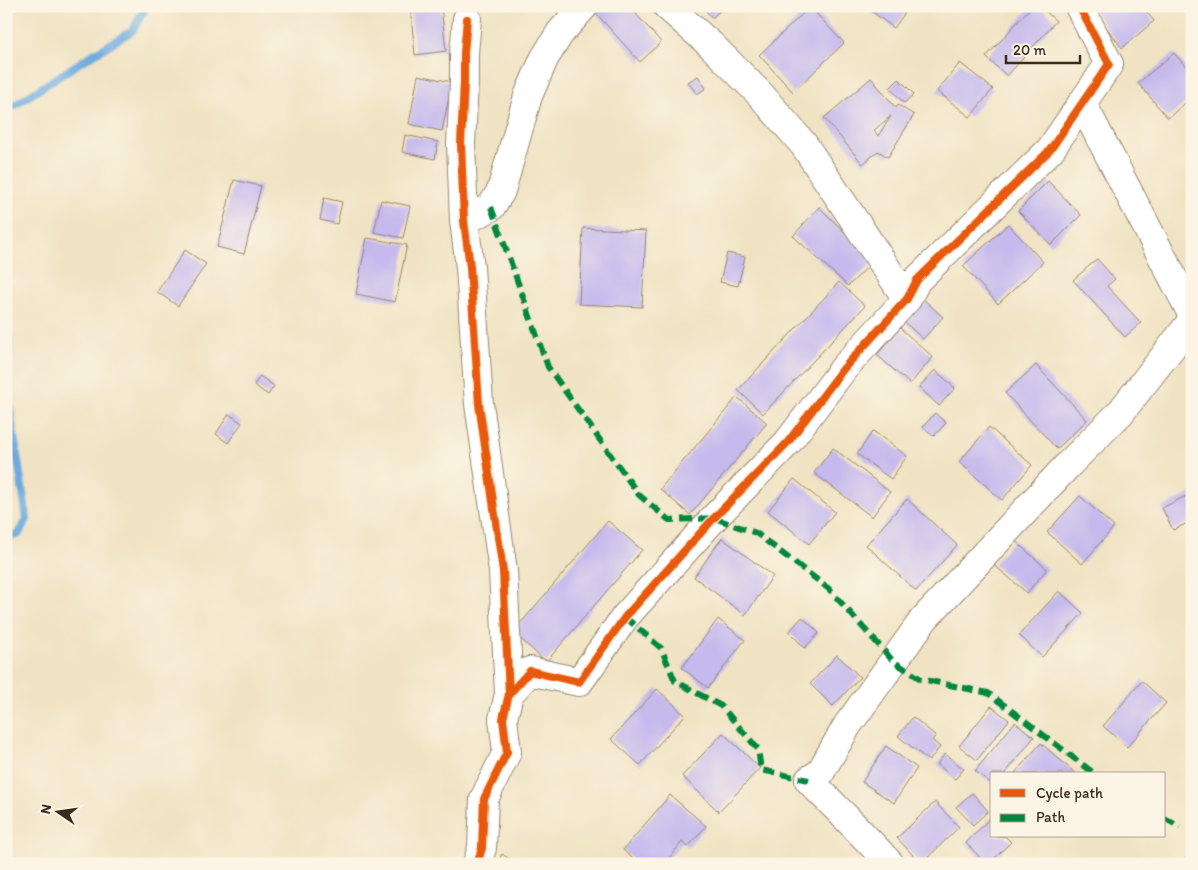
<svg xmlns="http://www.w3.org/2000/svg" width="1198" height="870" font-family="Itim,sans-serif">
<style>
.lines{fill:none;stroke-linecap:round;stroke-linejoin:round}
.stream{stroke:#6daadf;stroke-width:8}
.building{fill:#c5b9ed;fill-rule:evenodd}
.minor-casing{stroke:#968670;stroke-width:30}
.minor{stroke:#fff;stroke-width:28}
.quiet{stroke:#00873e;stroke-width:6;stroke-dasharray:12 6;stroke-linecap:butt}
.cycleway-casing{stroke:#fcf5e5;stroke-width:11}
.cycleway{stroke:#e8590c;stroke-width:8}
</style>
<rect width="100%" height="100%" fill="#fcf5e5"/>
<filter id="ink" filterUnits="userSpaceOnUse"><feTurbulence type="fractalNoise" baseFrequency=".02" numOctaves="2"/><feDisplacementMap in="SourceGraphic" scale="10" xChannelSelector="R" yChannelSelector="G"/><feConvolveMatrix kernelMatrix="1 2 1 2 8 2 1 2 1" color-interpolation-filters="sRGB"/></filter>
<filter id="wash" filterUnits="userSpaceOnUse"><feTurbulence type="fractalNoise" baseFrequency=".0096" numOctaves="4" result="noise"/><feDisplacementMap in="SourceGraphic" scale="20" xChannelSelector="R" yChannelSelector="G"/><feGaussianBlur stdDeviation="1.12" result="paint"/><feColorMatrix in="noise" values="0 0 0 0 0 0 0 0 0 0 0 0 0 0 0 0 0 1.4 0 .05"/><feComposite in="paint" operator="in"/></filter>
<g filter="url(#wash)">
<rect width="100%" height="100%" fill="#f0e3c3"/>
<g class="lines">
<g class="stream">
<polyline points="6,111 81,62 133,30 146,6"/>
<polyline points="6,327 9,339 7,390 27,519 18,535 6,536"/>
</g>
</g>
<g id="blocks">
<g class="building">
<polygon points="410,6 441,6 446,51 415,55"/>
<polygon points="597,6 629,6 661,42 640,62 593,10"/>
<polygon points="702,6 725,6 712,18"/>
<polygon points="875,6 910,6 894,28 871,11"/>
<polygon points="1032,6 1040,6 1056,21 1007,76 986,57"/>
<polygon points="1090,6 1142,6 1154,21 1122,48"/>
<polygon points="810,7 844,43 793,92 759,55"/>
<polygon points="1174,53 1192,74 1192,97 1168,118 1138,83"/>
<polygon points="960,63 993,89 970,117 937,91"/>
<polygon points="418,75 452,82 442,131 409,124"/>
<polygon points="698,76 706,88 697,94 688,82"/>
<path d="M871,78L896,108L898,105L914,115L888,157L878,151L863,164L824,118ZM891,116L878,136L874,130Z"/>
<polygon points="899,79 914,94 904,103 890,88"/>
<polygon points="405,135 438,142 435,159 402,152"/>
<polygon points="234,180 261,186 244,254 217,247"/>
<polygon points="1048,181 1081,215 1051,245 1018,211"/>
<polygon points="324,198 342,202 337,224 320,220"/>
<polygon points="381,200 410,206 403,238 374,232"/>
<polygon points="819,207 874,261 848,286 793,236"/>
<polygon points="1008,224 1043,262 998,304 963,266"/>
<polygon points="583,228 646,231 642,307 579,304"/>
<polygon points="367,238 407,245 395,302 356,294"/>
<polygon points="185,250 206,264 178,306 157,292"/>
<polygon points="727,253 745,257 738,286 720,282"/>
<polygon points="1097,259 1115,279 1107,286 1141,323 1125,337 1073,280"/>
<polygon points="839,282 865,306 763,414 738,390"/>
<polygon points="921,297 943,317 923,339 901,319"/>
<polygon points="900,328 933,357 910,384 877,355"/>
<polygon points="1036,365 1087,420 1057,449 1005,393"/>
<polygon points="935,370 955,388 939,406 919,387"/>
<polygon points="260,376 274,386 268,395 254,385"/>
<polygon points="737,397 767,423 690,515 660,489"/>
<polygon points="935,413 946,423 934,436 923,427"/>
<polygon points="229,414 242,423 228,443 216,434"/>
<polygon points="989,427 1032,465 1002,500 959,462"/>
<polygon points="873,431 907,456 891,479 857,454"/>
<polygon points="833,448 890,492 872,517 814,473"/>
<polygon points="794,479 835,512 809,544 768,511"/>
<polygon points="1192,493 1192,521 1173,530 1162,508"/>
<polygon points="1080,496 1114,527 1082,564 1047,532"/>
<polygon points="907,499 957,545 916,591 866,545"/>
<polygon points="608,521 642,550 546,662 513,632"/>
<polygon points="722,538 773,576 745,615 694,577"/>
<polygon points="1014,540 1047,569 1027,593 993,564"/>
<polygon points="1059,591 1083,613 1042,657 1019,635"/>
<polygon points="802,617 819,633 805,648 789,632"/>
<polygon points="718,619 745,640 708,688 682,668"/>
<polygon points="837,655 860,677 833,706 810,684"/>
<polygon points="1142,681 1166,703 1127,747 1103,726"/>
<polygon points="657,689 685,715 640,765 611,739"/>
<polygon points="991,706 1009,720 977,760 959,746"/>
<polygon points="913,717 936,736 932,740 940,747 929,761 898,736"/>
<polygon points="1015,722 1034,737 1005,774 992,774 992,784 975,771"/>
<polygon points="723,733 760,768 719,812 682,776"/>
<polygon points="1041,743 1076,774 1014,774"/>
<polygon points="886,746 917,768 894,803 862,782"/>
<polygon points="945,754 964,769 955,779 937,764"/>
<polygon points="972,793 988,811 973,825 956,807"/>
<polygon points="670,795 706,826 688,847 682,842 664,864 639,864 623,850"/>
<polygon points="935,802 959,827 921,864 897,838"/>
<polygon points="989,819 992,823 992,836 1005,836 1011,842 989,864 986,864 966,843"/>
<polygon points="502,854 517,864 497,864"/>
</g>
</g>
</g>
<g filter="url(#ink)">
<use href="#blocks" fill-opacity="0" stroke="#968670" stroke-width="1"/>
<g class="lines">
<g class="minor-casing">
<g id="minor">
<polyline points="667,6 712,46 760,94 804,145 907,299"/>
<polyline points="467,19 464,53 464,82 461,144 464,221 470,267 479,404 503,571 509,694 503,719 507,752 484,799 482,848 477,864"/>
<polyline points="1082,103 1192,314"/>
<polyline points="464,221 491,207 501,191 528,96 544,59 560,33 584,6"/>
<polyline points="509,694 530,671 579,682 625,617 714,518 788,442 844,368 907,299 917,280 1050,150 1109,64 1079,6"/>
<path d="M890,864C864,835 836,808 809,780L820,773L847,726L924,619L1068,465L1120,413L1192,321"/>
</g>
</g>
<use href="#minor" class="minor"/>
<g class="quiet">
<polyline points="491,207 548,367 639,495 669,520 714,518 756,533 829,589 893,661 921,679 988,693 1095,774"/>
<polyline points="625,617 661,648 675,681 721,706 758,749 761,770 809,780"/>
<polyline points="1164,818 1180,827"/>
</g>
<g class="cycleway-casing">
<g id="cycleway">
<polyline points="467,19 464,53 464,82 461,144 464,221 470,267 479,404 503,571 509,694 503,719 507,752 484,799 482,848 477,864"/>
<polyline points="509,694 530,671 579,682 625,617 714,518 788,442 844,368 907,299 917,280 1050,150 1109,64 1079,6"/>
</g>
</g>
<use href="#cycleway" class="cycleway"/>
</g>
</g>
<rect width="1198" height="870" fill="none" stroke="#fcf5e5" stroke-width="25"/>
<rect x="990" y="772" width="175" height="65" fill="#fcf5e5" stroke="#afa495"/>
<rect x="1000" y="789" width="25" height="8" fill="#e8590c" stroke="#afa495"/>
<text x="1036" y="798" font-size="15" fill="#3b2a1e">Cycle path</text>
<rect x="1000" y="814" width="25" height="8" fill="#00873e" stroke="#afa495"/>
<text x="1036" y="822" font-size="15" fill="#3b2a1e">Path</text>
<g transform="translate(58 812) rotate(283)" stroke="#fcf5e5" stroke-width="4" paint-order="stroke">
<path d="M0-4L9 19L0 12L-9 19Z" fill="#3b2a1e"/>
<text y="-8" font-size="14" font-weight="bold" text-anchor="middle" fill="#3b2a1e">N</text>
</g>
<path d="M1006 55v8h74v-8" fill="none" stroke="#3b2a1e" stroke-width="2.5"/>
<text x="1013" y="55" font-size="15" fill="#3b2a1e" stroke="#fcf5e5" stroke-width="4" paint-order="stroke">20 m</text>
</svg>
